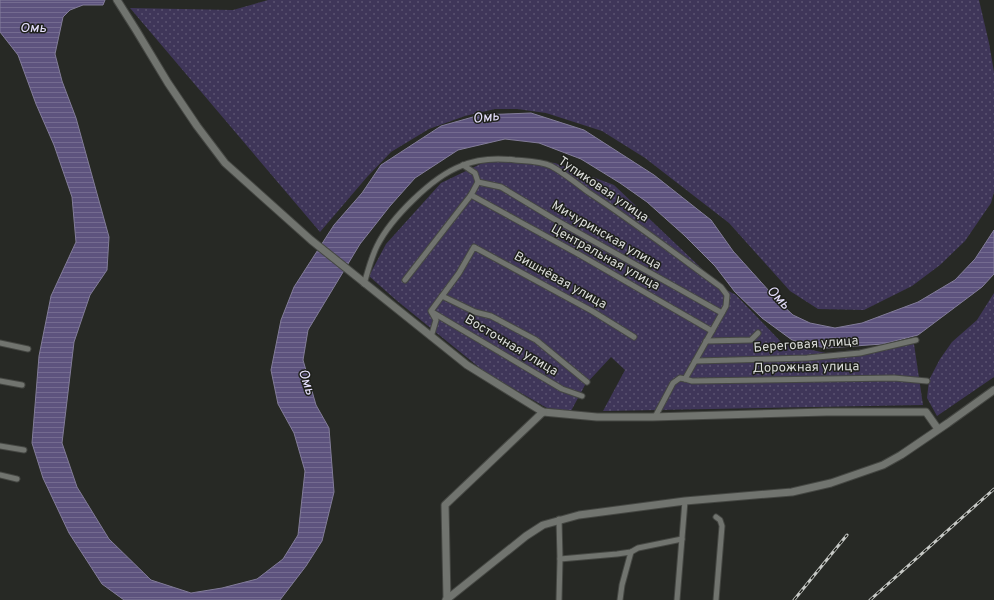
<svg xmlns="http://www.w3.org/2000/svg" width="994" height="600" font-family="Overpass,sans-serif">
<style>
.garden{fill:url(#garden-dots)}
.water{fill:url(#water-rules);stroke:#827c99}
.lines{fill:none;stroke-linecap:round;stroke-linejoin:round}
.street-casing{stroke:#454743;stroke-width:7}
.secondary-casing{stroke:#454743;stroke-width:9}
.street{stroke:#71746f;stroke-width:5}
.secondary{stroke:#71746f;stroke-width:7}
.rail-casing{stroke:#c6c8c5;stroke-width:3}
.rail{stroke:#1e201b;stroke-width:1.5;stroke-dasharray:4.5;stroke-linecap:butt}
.labels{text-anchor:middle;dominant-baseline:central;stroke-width:3;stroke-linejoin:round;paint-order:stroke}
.street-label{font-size:13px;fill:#dadcd9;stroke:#1e201b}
.water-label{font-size:14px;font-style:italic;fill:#e5dffc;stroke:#1e201b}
</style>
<defs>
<pattern id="garden-dots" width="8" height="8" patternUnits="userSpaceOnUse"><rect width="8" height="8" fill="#3f3659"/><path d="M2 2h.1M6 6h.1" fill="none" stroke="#5a5270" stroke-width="1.8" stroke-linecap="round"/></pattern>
<pattern id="water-rules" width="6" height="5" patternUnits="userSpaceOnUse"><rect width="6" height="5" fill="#5d537e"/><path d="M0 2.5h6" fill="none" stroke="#746b90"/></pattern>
</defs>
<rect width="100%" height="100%" fill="#272925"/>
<g class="garden">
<polygon points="268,0 979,0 989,43 994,72 994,192 991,203 965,241 940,265 912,286 864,310 818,309 790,291 729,223 645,158 602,131 546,113 517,109 495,109 465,116 429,129 391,152 367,177 320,232 130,8 233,10"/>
<polygon points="493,158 555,163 614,185 721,287 736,295 783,344 826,353 914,344 923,405 603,411 625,370 611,357 585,385 571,411 547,408 486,373 396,300 369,276 386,244 441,183"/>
<polygon points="994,293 994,377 937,416 927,398 929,380 940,359 952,342 977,320"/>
</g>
<polygon class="water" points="0,0 105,0 103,5 83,5 70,10 63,17 55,54 62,81 76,118 109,237 107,270 90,295 74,342 62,443 77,487 109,539 151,580 191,593 222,588 257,579 283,559 298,535 305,471 294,433 278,404 271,370 281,320 294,287 334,225 362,193 381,165 441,126 480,115 531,113 584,130 654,175 711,220 733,251 779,302 793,315 810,323 835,328 862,323 918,302 955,280 975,259 994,230 994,274 982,287 918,335 883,344 826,348 806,344 792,340 762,318 735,292 715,266 684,235 647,202 620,183 581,159 539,143 505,139 458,150 415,178 390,206 360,244 308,330 303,360 316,405 329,428 334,492 322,541 306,566 280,600 124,600 102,584 69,533 43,478 32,443 39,356 51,296 76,242 72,197 54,145 36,104 18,55 0,32"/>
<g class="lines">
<g class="street-casing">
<g id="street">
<polyline points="463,165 475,173 478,182 471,195 580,255 712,331"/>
<polyline points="478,182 501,187 554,219 722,313"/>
<polyline points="405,280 471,195"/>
<path d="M364,284C368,271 371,258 377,246C391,218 432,177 461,166C477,159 498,158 515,160C526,161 541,161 551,166C564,173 576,183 588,192C634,222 677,255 721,287L727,295L726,306L685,379L680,378L673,383L655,417"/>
<polyline points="442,296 475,312 491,316 536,340 587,382"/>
<polyline points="432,312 562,389 582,396"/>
<polyline points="431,337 436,320 431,311 459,273 474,247 592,311 634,337"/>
<polyline points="706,341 751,340 758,333"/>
<polyline points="0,343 28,349"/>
<polyline points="695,361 807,358 860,353 916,340"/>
<polyline points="685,379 692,381 894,378 927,381"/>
<polyline points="0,381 22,385"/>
<polyline points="0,446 24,450"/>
<polyline points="0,475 17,479"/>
<polyline points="716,517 720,520 722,526 716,600"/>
<polyline points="560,559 617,554 631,552 638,548 682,539"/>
<polyline points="559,600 560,559 559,519"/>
<polyline points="620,600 622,585 631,552"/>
<polyline points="677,600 685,501"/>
</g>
</g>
<g class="secondary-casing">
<g id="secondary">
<polyline points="117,0 136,30 168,83 197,126 225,163 311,240 467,365 543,412 597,417 652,417 826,412 926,412 938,429"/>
<polyline points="447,599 445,505 543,412"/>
<polyline points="446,600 526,536 543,525 579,515 685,501 792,492 831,483 883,465 901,455 948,423 994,390"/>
</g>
</g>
<use href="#street" class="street"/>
<use href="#secondary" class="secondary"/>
<g class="rail-casing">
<g id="rail">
<polyline points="794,600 847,535"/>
<polyline points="870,600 994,489"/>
</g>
</g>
<use href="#rail" class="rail"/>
</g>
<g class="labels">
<g class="street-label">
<text transform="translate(603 190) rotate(34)">Тупиковая улица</text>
<text transform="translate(606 236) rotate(30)">Мичуринская улица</text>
<text transform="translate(605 258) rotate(29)">Центральная улица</text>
<text transform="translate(560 281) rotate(29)">Вишнёвая улица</text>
<text transform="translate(806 345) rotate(-4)">Береговая улица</text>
<text transform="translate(511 346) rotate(31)">Восточная улица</text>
<text transform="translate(806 368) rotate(-1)">Дорожная улица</text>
</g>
<g class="water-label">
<text x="33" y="28">Омь</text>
<text transform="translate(486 118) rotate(-7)">Омь</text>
<text transform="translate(778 298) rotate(46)">Омь</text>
<text transform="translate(306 382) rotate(71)">Омь</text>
</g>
</g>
</svg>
